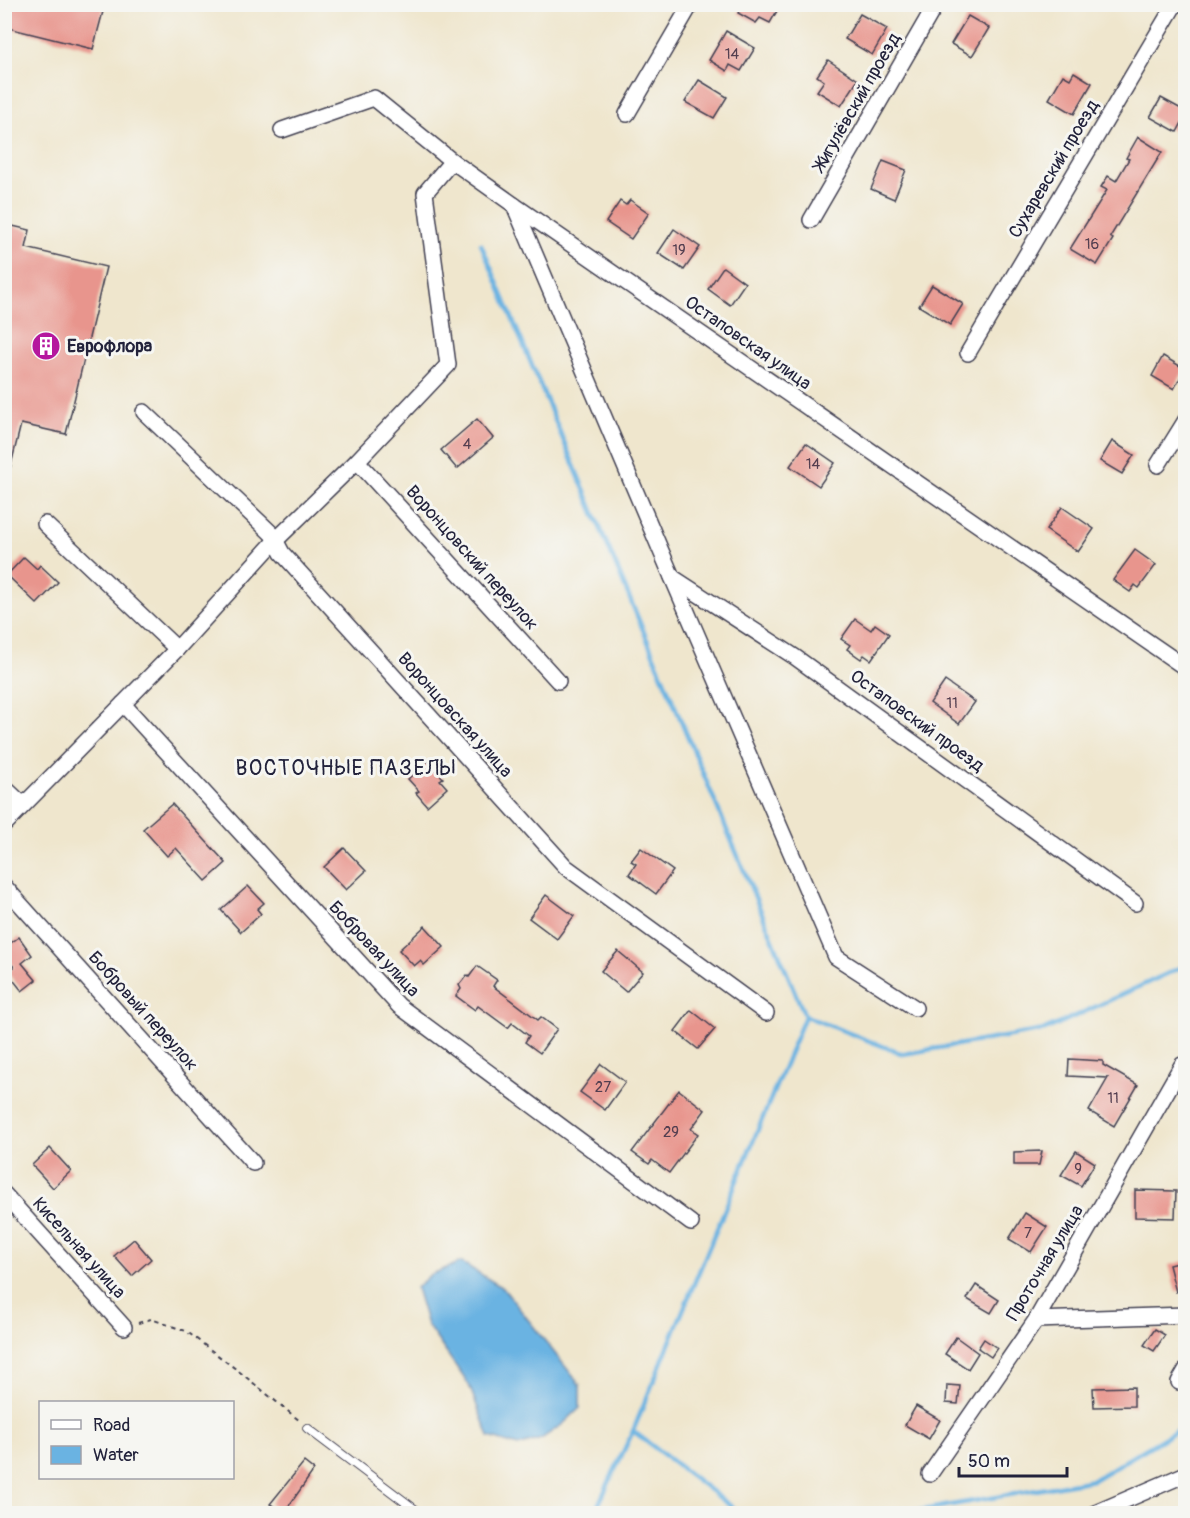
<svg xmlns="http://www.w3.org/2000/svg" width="1190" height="1518" font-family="Pangolin,sans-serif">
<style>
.water{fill:#6ab3e2;stroke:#466a8e;stroke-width:1.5}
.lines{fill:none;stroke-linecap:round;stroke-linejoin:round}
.stream{stroke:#6ab3e2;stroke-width:4.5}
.building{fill:#e8958d}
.service-casing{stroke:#413f51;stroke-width:10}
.minor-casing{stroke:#413f51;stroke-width:18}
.path{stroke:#413f51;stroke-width:2;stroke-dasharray:4.5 4.5;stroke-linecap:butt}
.service{stroke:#fff;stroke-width:8}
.minor{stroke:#fff;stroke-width:15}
.labels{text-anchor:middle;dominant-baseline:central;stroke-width:6;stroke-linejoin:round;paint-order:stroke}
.number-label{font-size:15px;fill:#543f50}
.street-label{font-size:18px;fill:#22223b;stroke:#f6f6f2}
.poi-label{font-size:18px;font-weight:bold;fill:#22223b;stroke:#f6f6f2;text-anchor:start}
.quarter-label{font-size:21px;letter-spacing:1.5px;fill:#22223b;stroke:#f6f6f2}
</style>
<rect width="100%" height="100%" fill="#f6f6f2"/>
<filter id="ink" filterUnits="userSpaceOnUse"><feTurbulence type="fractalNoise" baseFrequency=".0167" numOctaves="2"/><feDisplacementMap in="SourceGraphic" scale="12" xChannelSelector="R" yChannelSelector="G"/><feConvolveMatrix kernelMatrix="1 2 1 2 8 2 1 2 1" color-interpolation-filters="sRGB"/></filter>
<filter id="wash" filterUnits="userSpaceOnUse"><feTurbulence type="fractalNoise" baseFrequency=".008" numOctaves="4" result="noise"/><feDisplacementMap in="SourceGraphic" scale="24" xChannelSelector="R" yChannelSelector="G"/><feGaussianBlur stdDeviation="1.35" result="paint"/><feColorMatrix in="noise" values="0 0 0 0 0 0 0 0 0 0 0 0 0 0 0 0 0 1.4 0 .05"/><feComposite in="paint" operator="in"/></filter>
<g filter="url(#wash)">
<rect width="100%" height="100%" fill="#efe6cd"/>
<polygon class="water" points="461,1262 503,1288 580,1385 580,1408 563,1424 541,1439 518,1446 489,1437 469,1385 427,1325 416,1288 430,1275"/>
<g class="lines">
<g class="stream">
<polyline points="481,244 805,1016 633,1431 594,1514"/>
<polyline points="805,1016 903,1054 1045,1030 1186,965"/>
<polyline points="633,1431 741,1514"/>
<polyline points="900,1514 1093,1480 1186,1425"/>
</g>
</g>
<g id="blocks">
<g class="building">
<polygon points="7,4 105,4 93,49 4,27 4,15"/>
<polygon points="743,4 781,4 770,23 760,18 756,23 738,13"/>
<polygon points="860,14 887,29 872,55 845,39"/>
<polygon points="968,16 989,28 972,56 951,44"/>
<polygon points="726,31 755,48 741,71 730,65 727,71 709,60"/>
<polygon points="828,60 858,80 841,106 817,91 824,81 817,76"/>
<polygon points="1074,72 1092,83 1074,114 1049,99 1063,75 1070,79"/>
<polygon points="699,80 727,97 714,118 685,102"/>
<polygon points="1161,98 1185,111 1185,117 1177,132 1150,117"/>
<polygon points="1138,137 1162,152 1110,237 1113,239 1097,265 1070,249 1107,190 1101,187 1108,176 1116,181 1129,159 1126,158"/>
<polygon points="883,161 906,170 894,199 871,189"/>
<polygon points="630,200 649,213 631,239 606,222 620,201 626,205"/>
<polygon points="4,224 30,230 26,248 106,267 66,434 21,424 9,473 4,473"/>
<polygon points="674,229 700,247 684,270 658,253"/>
<polygon points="723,267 745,283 730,305 708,289"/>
<polygon points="932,285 963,304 950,325 919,306"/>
<polygon points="1163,356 1185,369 1174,389 1152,376"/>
<polygon points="477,419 493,438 457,469 441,450"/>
<polygon points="1112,441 1134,455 1122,474 1100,461"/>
<polygon points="806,443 835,463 819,486 790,466"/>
<polygon points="1062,507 1094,529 1078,552 1046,530"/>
<polygon points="1135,550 1156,565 1139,588 1135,585 1130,592 1113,580"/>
<polygon points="24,557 37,569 40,565 58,582 37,604 7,575"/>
<polygon points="855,619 871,630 875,624 889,634 871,660 864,655 861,659 847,649 850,645 841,639"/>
<polygon points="945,681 975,702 959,724 930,703"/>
<polygon points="428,761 443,778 440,780 447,788 427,806 416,793 419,791 408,779"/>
<polygon points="172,804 226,863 206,881 176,848 167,856 143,829"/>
<polygon points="344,848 366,871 346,890 324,867"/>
<polygon points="641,848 673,871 656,894 629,874 636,864 631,861"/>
<polygon points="248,886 264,903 257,909 261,914 241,932 221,910"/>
<polygon points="546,895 574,916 557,939 529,918"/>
<polygon points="425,926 444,947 424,965 420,961 414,966 399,950"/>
<polygon points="19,937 32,955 22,963 36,980 22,991 7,972 14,967 4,955 4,948"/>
<polygon points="618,951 643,972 626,992 601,971"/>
<polygon points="477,966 497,980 493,986 538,1020 541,1017 557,1029 540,1053 525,1042 529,1036 512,1023 508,1028 478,1006 475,1010 456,996 461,989 459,985 467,975 469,977"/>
<polygon points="691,1010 715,1029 698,1049 675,1031"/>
<polygon points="1069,1059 1103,1061 1103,1065 1138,1085 1114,1126 1089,1111 1108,1078 1068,1076"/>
<polygon points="601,1064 625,1082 605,1110 580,1092"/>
<polygon points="679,1090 705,1110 691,1129 698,1134 669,1173 652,1160 649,1164 632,1152"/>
<polygon points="50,1148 71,1171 53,1188 32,1165"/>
<polygon points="1042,1151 1039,1165 1014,1165 1014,1152"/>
<polygon points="1076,1151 1095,1163 1081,1186 1061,1175"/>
<polygon points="1135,1190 1176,1191 1175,1218 1135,1217"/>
<polygon points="1025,1213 1047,1227 1031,1252 1009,1239"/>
<polygon points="134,1239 151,1259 132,1276 114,1256"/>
<polygon points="1185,1261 1185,1289 1176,1292 1169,1265"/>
<polygon points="976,1285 999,1300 991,1313 967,1299"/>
<polygon points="1155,1329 1165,1335 1154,1351 1144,1345"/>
<polygon points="956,1337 978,1353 968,1369 945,1354"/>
<polygon points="984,1339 997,1348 991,1357 978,1348"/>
<polygon points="947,1385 960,1386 958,1404 946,1403"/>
<polygon points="1134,1387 1134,1406 1094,1407 1093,1388"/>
<polygon points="916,1406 940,1420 929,1439 905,1425"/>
<polygon points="304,1462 314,1470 284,1513 270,1504"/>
</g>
</g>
</g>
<g filter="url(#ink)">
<use href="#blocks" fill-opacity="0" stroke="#413f51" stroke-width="1.5"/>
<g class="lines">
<g class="service-casing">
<polyline id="service" points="307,1428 421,1514"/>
</g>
<g class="minor-casing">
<g id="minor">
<polyline points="627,114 691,4"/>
<polyline points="282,130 374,98 452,161 514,205 1186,668"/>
<polyline points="514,205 672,577 836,957 915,1008"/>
<polyline points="811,220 936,4"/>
<polyline points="968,353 1175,4"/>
<polyline points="144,412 272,534 282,553 566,867 766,1013"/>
<polyline points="357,461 558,681"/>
<polyline points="1158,465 1186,420"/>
<polyline points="45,524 177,649"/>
<polyline points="672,577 795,657 1135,903"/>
<polyline points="123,704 399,1006 691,1223"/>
<polyline points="4,787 23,805"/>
<polyline points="4,825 177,649 276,540 357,461 448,365 425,193 452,161"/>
<polyline points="4,886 253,1163"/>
<polyline points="4,1194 124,1327"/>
<polyline points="1036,1320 1186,1315"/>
<polyline points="1179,1382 1186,1370"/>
<polyline points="930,1474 1036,1320 1182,1065"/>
<polyline points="1093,1514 1186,1474"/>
</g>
</g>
<polyline class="path" points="138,1323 151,1319 186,1331 241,1373 300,1421"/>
<use href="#service" class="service"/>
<use href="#minor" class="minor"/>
</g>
</g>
<defs>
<g id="building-disc" transform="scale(1.5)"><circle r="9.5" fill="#b5179e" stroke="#f6f6f2"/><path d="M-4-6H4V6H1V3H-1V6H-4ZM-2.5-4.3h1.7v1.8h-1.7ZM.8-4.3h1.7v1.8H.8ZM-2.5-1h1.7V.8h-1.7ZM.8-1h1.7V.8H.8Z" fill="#fff"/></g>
</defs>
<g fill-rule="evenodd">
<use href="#building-disc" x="46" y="346"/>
</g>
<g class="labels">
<g class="number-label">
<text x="732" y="54">14</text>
<text x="1092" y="244">16</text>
<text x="679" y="250">19</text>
<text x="467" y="444">4</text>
<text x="813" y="464">14</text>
<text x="952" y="703">11</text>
<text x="603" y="1087">27</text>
<text x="1113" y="1098">11</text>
<text x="671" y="1132">29</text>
<text x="1078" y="1169">9</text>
<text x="1028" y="1233">7</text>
</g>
<g class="street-label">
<text transform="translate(857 102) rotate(-60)">Жигулёвский проезд</text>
<text transform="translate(1054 169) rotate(-59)">Сухаревский проезд</text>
<text transform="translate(748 343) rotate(35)">Остаповская улица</text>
<text transform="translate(472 558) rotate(48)">Воронцовский переулок</text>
<text transform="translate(455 715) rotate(48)">Воронцовская улица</text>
<text transform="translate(917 721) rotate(36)">Остаповский проезд</text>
<text transform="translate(374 949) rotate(47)">Бобровая улица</text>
<text transform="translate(143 1011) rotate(48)">Бобровый переулок</text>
<text transform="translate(79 1248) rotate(48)">Кисельная улица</text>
<text transform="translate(1045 1263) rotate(-59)">Проточная улица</text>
</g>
<g class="poi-label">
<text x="67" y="346">Еврофлора</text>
</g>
<g class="quarter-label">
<text x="346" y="768">ВОСТОЧНЫЕ ПАЗЕЛЫ</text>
</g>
</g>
<rect width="1190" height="1518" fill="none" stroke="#f6f6f2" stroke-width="24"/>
<rect x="39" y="1401" width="195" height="78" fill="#f6f6f2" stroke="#a1a1a9" stroke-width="1.5"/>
<rect x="51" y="1420" width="30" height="9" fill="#ffffff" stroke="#a1a1a9" stroke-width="1.5"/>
<text x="93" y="1431" font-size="18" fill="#22223b">Road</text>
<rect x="51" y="1446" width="30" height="18" fill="#6ab3e2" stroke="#a1a1a9" stroke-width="1.5"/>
<text x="93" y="1461" font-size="18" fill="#22223b">Water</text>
<path d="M959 1467v9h108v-9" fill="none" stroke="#22223b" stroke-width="3"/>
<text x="968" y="1467" font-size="18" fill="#22223b" stroke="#f6f6f2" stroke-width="4.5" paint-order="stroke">50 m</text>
</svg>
